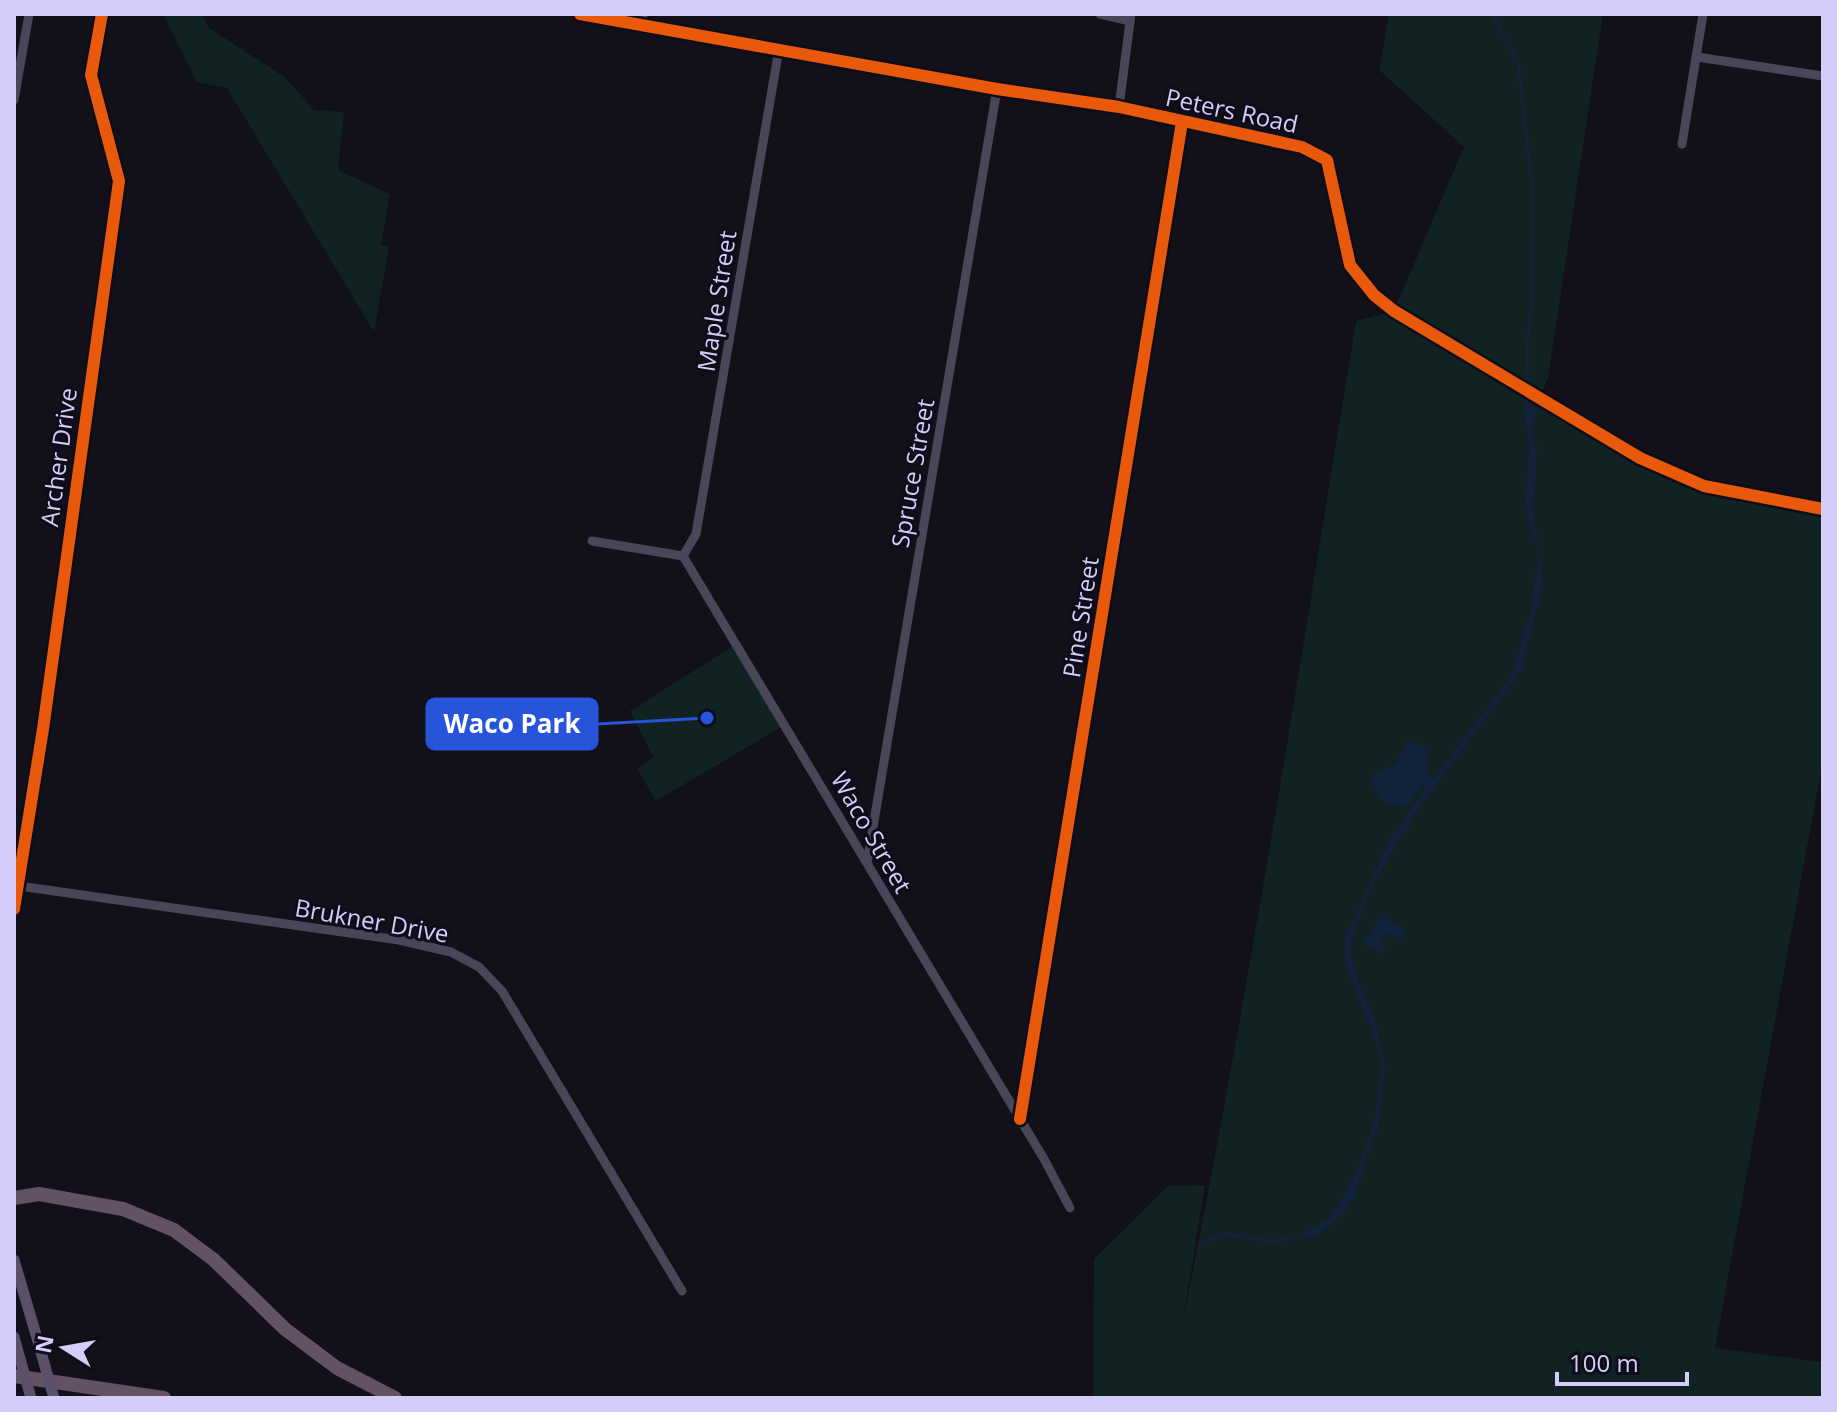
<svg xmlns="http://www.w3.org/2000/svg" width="1837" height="1412" font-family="'Open Sans',sans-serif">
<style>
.green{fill:#122}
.water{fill:#13223b}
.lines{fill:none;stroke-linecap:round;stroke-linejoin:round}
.stream{stroke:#13223b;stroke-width:3}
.minor{stroke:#484658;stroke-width:9}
.major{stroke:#5a5169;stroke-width:11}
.highway{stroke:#635164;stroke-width:14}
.major-bridge{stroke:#5a5169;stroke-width:11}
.cycleway-casing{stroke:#100d1b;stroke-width:17}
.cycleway{stroke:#e8590c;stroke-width:12}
.labels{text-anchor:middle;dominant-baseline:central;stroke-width:6;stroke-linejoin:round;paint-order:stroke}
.street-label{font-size:24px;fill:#d3cef9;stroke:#100d1b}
.leader{fill:none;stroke:#2654da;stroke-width:3}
.callout-dot{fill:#2654da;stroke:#100d1b;stroke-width:3}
.callout{fill:#2654da;stroke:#2654da;stroke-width:3}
.callout-label{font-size:26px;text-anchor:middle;font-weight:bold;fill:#fff}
</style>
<rect width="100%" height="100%" fill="#121018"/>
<g class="green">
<polygon points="163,14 202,14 208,27 286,78 314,110 344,112 338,170 390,194 381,245 389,247 374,332 227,88 197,82"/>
<path d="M1389,14H1603L1548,378L1539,399L1640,458L1704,486L1823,509V760L1715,1348L1823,1362V1398H1093L1094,1259L1168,1186L1205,1185L1182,1326C1249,993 1301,657 1356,321L1394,311L1464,147L1379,70Z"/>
<polygon points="736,644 785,725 656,801 637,769 653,757 630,711"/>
</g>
<g class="water">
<path d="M1524,401L1529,402L1537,411L1531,432L1537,449L1533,508L1543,583L1521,671L1417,811L1370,889L1352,938L1350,944L1354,971L1374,1018L1385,1065L1379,1123L1353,1199L1341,1215L1319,1234L1275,1243L1221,1235L1194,1250L1208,1238L1223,1232L1268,1239L1297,1237L1327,1220L1341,1201L1357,1170L1375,1119L1381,1066L1377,1043L1345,964L1344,940L1389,842L1426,787L1424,785L1406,806L1399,807L1378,798L1371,779L1377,771L1396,765L1403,746L1409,742L1416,743L1427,749L1430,776L1434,778L1511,677L1532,607L1535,575C1544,560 1533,537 1529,521C1522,500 1530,467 1530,445C1529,430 1523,416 1524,401Z"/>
<polygon points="1383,915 1406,930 1400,940 1387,933 1380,944 1385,948 1381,953 1364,942"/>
</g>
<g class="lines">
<polyline class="stream" points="1492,14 1518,61 1532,185 1533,287 1527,348 1529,402"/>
<g class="minor">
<polyline points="580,14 997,89 1119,107 1302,147 1327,160 1350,265 1374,295 1394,311 1640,458 1704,486 1823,509"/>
<polyline points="1100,14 1130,21"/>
<polyline points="641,26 643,14"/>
<polyline points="1697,57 1823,76"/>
<polyline points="14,100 29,14"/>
<polyline points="1119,107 1131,14"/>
<polyline points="1682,144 1703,14"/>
<polyline points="592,541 683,556 1044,1159 1070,1208"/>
<polyline points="683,556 696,534 779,49"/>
<polyline points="867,863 997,89"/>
<polyline points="19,886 399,940 451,952 479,967 502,991 682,1291"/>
<polyline points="14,909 43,729 119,181 91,75 102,14"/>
<polyline points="1020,1119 1182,122"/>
</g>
<polyline class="major" points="14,1260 37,1338"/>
<g class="highway">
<polyline points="14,1198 39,1194 123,1209 174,1230 214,1260 285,1329 337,1368 395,1398"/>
<polyline points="14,1376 164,1398"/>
</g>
<g class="major-bridge">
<polyline points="14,1337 31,1398"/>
<polyline points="37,1338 54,1398"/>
</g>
<g class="cycleway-casing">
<g id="cycleway">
<polyline points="580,14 997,89 1119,107 1302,147 1327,160 1350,265 1374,295 1394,311 1640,458 1704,486 1823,509"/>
<polyline points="14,909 43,729 119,181 91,75 102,14"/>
<polyline points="1020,1119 1182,122"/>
</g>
</g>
<use href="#cycleway" class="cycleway"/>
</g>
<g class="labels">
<g class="street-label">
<text transform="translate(1232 110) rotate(12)">Peters Road</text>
<text transform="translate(716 301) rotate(-81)">Maple Street</text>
<text transform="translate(58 457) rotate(-82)">Archer Drive</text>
<text transform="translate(912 473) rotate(-80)">Spruce Street</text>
<text transform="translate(1080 617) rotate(-81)">Pine Street</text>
<text transform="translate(872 832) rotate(60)">Waco Street</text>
<text transform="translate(372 920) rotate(10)">Brukner Drive</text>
</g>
</g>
<path class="leader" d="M707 718L597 724"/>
<circle class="callout-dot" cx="707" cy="718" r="8"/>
<rect class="callout" x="427" y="699" width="170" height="50" rx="8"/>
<g class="callout-label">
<text x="512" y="733">Waco Park</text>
</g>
<rect width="1837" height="1412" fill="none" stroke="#d3cef9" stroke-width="32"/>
<g transform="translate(64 1348) rotate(281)" stroke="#100d1b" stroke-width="6" paint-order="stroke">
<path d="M0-6L14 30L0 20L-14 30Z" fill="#d3cef9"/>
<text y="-12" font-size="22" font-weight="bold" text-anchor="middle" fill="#d3cef9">N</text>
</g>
<path d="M1557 1372v12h130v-12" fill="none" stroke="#d3cef9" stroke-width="4"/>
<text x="1569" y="1372" font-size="24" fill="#d3cef9" stroke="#100d1b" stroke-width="6" paint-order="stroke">100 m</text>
</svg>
